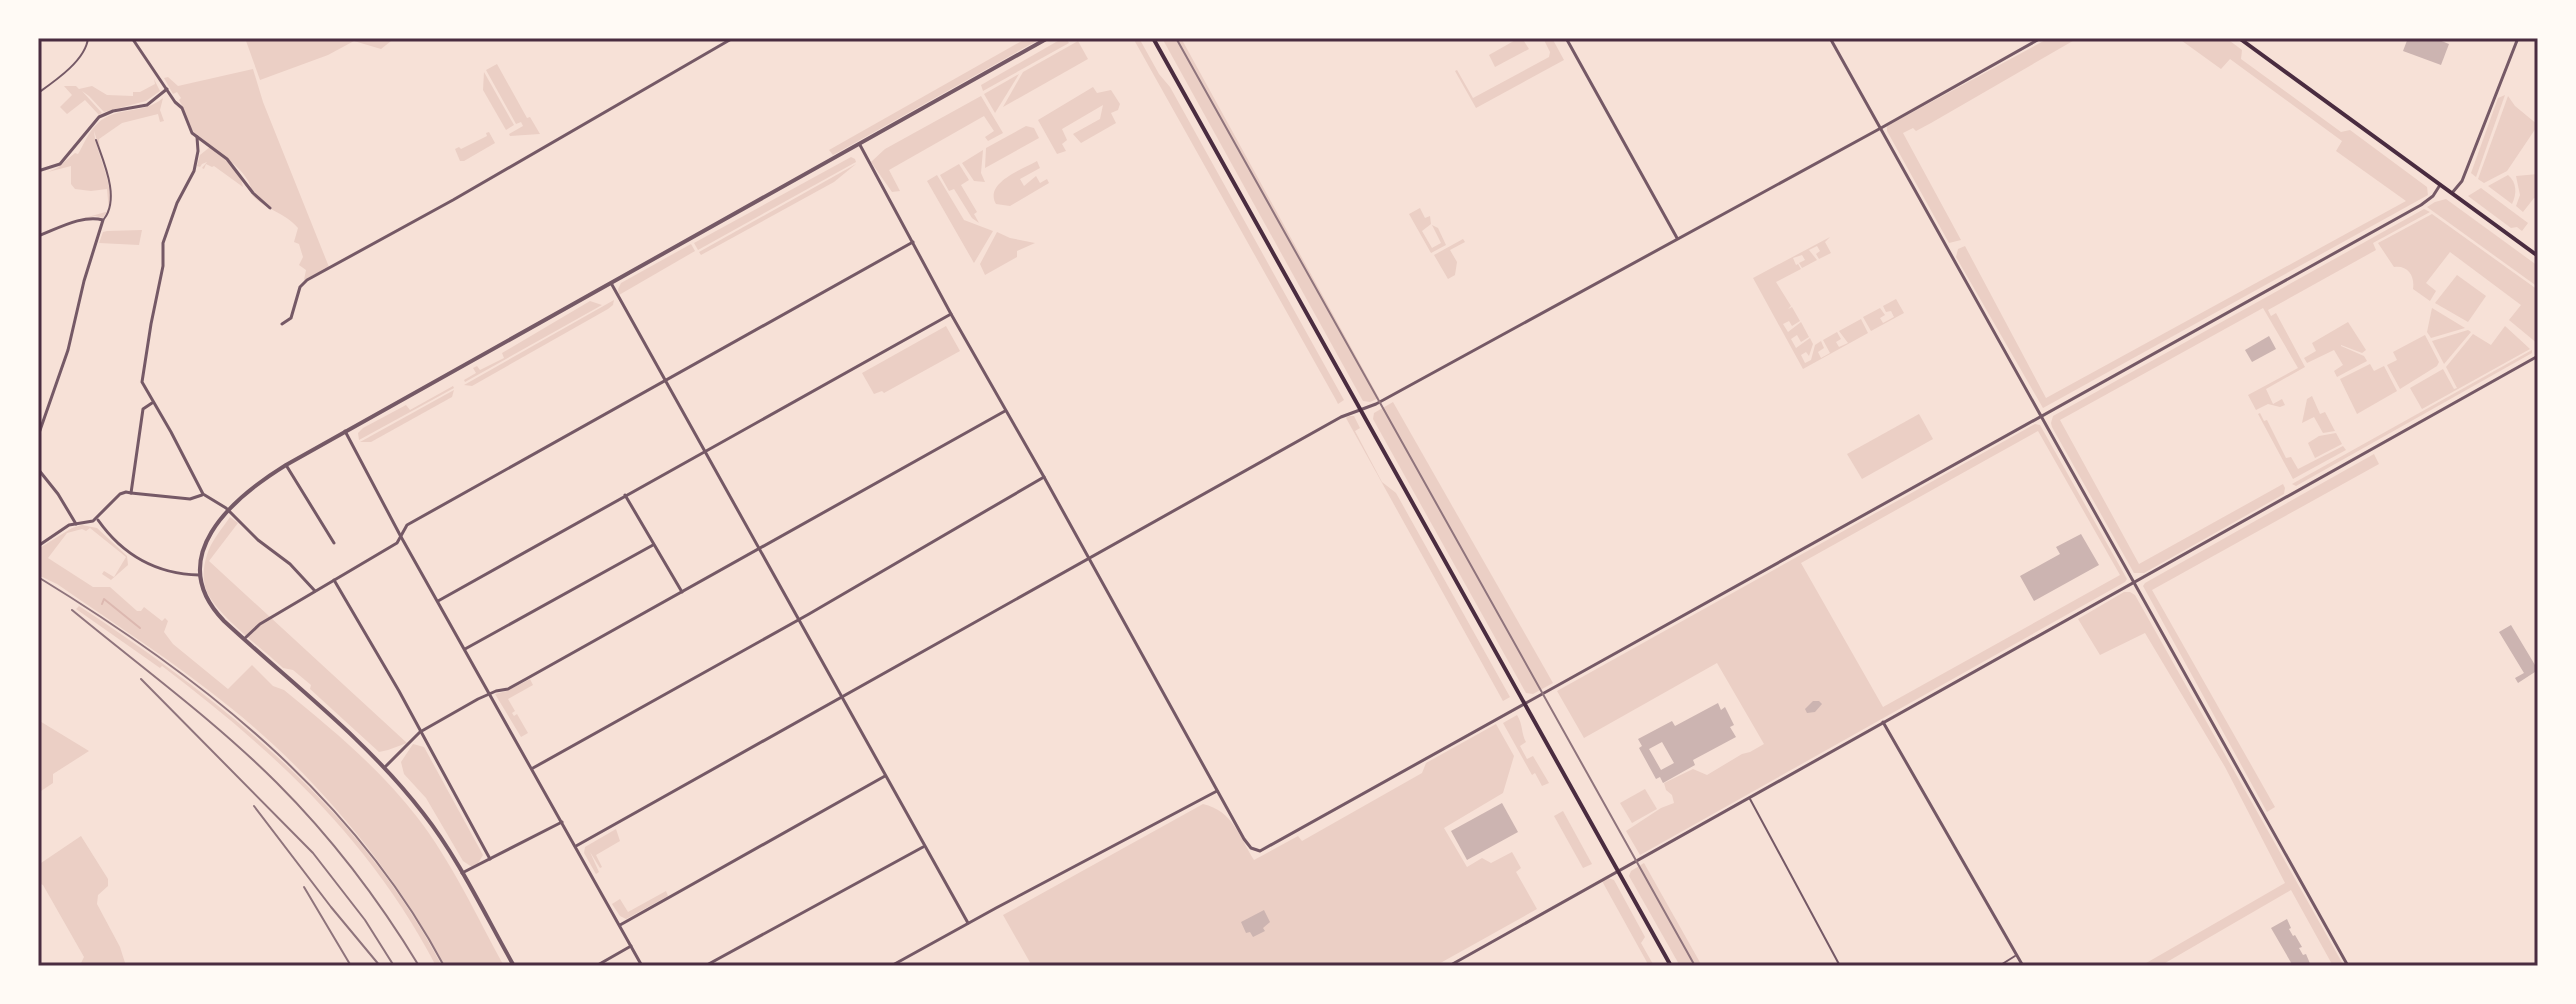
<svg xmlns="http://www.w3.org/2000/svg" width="2576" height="1004" font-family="'Sofia Sans Condensed',sans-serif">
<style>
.green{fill:#ebcfc5;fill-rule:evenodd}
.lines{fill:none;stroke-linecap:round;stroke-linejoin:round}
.stream{stroke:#dcb8b0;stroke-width:2}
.building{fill:#ccb4b1;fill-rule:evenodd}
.service{stroke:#755966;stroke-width:2}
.minor{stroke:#755966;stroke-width:3}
.tertiary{stroke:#755966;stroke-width:4}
.secondary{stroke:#4a2c40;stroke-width:4}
.tram{stroke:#8f747c;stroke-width:2}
.rail{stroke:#8f747c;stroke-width:2}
.neatline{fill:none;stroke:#4a2c40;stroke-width:3}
</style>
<rect width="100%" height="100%" fill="#f7e1d7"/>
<g class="green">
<polygon points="245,38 395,38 381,49 354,41 328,55 260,80"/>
<polygon points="1027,38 1042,38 835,154 833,155 829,150"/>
<polygon points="1063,38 1066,38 1069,43 983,91 981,85"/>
<polygon points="1133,38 1139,38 1159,74 1170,87 1344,400 1338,404 1336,400"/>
<polygon points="1162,38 1181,38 1379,398 1370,402 1363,401"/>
<polygon points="1519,38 1522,38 1529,49 1495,67 1489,55"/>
<polygon points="1543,38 1552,38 1564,60 1476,108 1455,71 1457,70 1473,98 1549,57 1550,52"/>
<polygon points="2049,38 2078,38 1931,123 1916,131 1913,128 1903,133 1961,240 1949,243 1887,131 1887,126"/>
<polygon points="2178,38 2226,38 2242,50 2241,59 2341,132 2350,130 2427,187 2428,195 2043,408 1956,257 1958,249 1965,246 2046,398 2406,201 2336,151 2342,141 2230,59 2221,69"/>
<polygon points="1078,41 1088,59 1003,107 1023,72"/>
<polygon points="497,64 527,118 530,117 540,134 510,136 509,134 523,126 521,122 516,124 486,70"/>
<path d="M253,69L263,102L329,267L304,280L306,270L299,265L303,257L299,244L294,242L298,228C283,211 267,211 252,195C253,170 211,149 196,135C187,126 186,111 179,100L181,98L177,92L173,94L164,78L168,77L178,86Z"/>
<polygon points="484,72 514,125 506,130 483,90"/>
<polygon points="1019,74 995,113 984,94"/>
<polygon points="154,79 160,91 146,101 104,112 89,96 82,91 102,113 99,115 85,100 67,114 60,107 72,95 64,86 76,86 79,89 92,86 107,95 133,96 133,92 140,92 155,84"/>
<polygon points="1093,87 1097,93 1111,90 1120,104 1118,110 1111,113 1116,123 1081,143 1073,134 1100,119 1103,105 1062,129 1067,140 1062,144 1066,151 1057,154 1038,120"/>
<polygon points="2505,95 2476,177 2471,173 2498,98"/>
<polygon points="981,96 1003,133 988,141 985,137 994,131 984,116 889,170 900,191 892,192 871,162 885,149"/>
<polygon points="2508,96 2515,106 2538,125 2507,171 2484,183 2478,179"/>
<path d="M163,98L160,110L164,121L160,122L158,114L122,123L99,139L100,150L94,131C96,158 122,194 103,218L95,216L74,221L109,211L107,189L91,191L75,189L71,184V166L48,172L57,168L75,153L78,154C84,144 88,132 98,123C116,106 143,115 163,98Z"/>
<polygon points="1026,126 1034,128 1039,138 985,168 986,148"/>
<polygon points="489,132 495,143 464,161 460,161 455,149 459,147 461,149 487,136 486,133"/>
<path d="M210,147C223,157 241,171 243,187L214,166L212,167L206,164L204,169L202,168L207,162L202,164L200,167L197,166L200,155Z"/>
<polygon points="983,150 981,173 985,182 974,181 962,163"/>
<polygon points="851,157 855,159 856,162 698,250 694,243"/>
<path d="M1037,161L1040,168L1020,179L1024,186L1036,176L1040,183L1047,179L1049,183L1010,206L996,204C984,183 1021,170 1037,161Z"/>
<polygon points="856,164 834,182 701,255 699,252"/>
<polygon points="959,164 969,180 961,185 977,212 974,214 979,223 972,218 954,189 949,191 940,175"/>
<polygon points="2538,174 2538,199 2534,198 2523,212 2516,206 2520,195 2516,176"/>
<polygon points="937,175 964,220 993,231 974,263 927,181"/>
<path d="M2508,175C2517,183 2517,193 2512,204L2488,186Z"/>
<polygon points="2481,188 2528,223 2522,231 2517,227 2511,228 2468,196"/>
<polygon points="2446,199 2538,266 2538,287 2427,207 2435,202"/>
<polygon points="1420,208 1425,218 1430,216 1431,224 1422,231 1432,248 1441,243 1432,225 1438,228 1446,245 1431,253 1409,214"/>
<polygon points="2424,209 2430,212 2373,243 2376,250 2268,310 2271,316 2276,313 2305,367 2266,389 2273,404 2282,399 2285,405 2280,407 2268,404 2256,410 2248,395 2298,368 2263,308 2060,420 2139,564 2283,484 2285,488 2284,494 2144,573 2134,573 2052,427 2051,423 2053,416"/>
<path d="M2432,214L2538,290V344L2509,320L2521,305L2450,252L2426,283L2436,291L2430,301L2413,289C2415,276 2408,265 2394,267L2378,243Z"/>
<polygon points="142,230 139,245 99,243 103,232 107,231"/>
<polygon points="997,232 1010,238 1035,243 1017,251 1017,257 985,275 980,264"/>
<polygon points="1830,237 1825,242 1831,253 1819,259 1816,254 1820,251 1817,246 1809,250 1817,260 1802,268 1799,263 1805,260 1802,255 1793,258 1796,265 1798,264 1801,269 1776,282 1791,306 1788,309 1792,307 1800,321 1792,326 1789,321 1783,324 1788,332 1801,322 1809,337 1801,342 1797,335 1791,339 1796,348 1810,338 1813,344 1809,356 1806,352 1801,355 1805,363 1811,360 1815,345 1821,341 1824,348 1818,352 1821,358 1830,353 1823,340 1837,332 1841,339 1836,342 1839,347 1848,343 1839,331 1861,319 1868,333 1803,369 1753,278"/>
<polygon points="1463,239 1465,242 1450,250 1457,262 1455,275 1448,279 1434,255"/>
<polygon points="691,244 695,251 619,295 618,289 621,283"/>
<polygon points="2457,275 2486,296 2468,322 2435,303"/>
<polygon points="1896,299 1904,313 1871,331 1863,317 1880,308 1885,315 1880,318 1883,323 1894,317 1891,311 1886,312 1883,306"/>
<polygon points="614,300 613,305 608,309 472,386 464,385"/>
<polygon points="590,301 602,305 465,382 464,380 476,373 473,368 477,366 480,370 504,358 502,353"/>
<polygon points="2432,308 2465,328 2431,338 2427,332"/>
<polygon points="2348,322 2366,350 2362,353 2341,345 2341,346 2364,356 2367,361 2337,377 2334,371 2343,365 2334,350 2307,363 2304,358 2316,351 2312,343"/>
<polygon points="946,326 960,351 884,393 882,391 874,394 862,373"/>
<polygon points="2505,326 2530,349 2422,409 2410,388 2443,369 2454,389 2457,388 2446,367 2473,334 2491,345"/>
<polygon points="2468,330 2471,332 2444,364 2432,341"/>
<polygon points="2425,335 2439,362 2437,366 2400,389 2387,365 2397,360 2393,352"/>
<polygon points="2532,350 2532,353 2296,486 2292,484"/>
<polygon points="2370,364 2374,371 2384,366 2397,391 2357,414 2340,379"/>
<polygon points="453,386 454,388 359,440 358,433 363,428 406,405 410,410"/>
<polygon points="454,390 452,397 371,442 360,442"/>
<polygon points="2312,396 2320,414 2325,412 2335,431 2323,433 2314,417 2302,423 2307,399"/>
<polygon points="1393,402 1553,683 1533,694 1526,693 1373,419 1374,413"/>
<polygon points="2260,413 2264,421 2267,420 2286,458 2291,457 2298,469 2343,446 2346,450 2293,479 2258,414"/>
<polygon points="1919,414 1933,439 1862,479 1847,454"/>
<polygon points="1349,416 1354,416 1360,428 1355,431 1382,482 1396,493 1510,697 1503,701 1346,418"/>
<path d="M2035,424L2040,425L2127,579L2125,582L1640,855L1626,831L1661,808L1674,803L1672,795L1666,790L1664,783L1693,769L1707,775L1742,754L1750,752L1764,744L1717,663L1584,738L1557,691ZM2038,431L2120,575L1883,707L1801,563Z"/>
<polygon points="2336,433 2342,444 2315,458 2308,443 2319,436"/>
<polygon points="2374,454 2379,464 2152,590 2275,807 2267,812 2143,586 2145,583"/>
<path d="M230,517L238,523L209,561L407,743L388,750L379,752L310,689L311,685L293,670L283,668C263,649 218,616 207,592C202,580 203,567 207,555C211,541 222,529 230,517Z"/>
<path d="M82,525L97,528L127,556L128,565L111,580L102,574L104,571L114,577L126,557L90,528L86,531L82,529L67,533L48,558L93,587H110L137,611H141L144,607L162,621L165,618L168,621L164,632L173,644L228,689L252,665L273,686L284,690C332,729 379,768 417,817C452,862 477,917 504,966H445C392,868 318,778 231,708C176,663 116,625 57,584L38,575V549L72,528Z"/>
<polygon points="2124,592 2130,592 2135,595 2344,966 2333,966 2291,890 2160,966 2141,966 2285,883 2225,767 2145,633 2100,655 2078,619"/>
<path d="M79,606C224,701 360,810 442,966H436C370,839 274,751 162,666L160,668L76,609Z"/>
<polygon points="530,679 533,685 508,699 515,711 512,713 514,716 517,714 528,733 521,737 495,694 507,691"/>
<path d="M1517,715C1523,724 1521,733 1526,742L1520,746L1527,759L1533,756L1549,783L1542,786L1535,773L1532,775L1503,723Z"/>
<polygon points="38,720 89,751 53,774 53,783 38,793"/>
<path d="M1496,724L1514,756L1503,793L1444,828L1467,867L1482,858L1491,863L1512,852L1521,868L1516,872L1537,909L1435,966H1032L1003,915L1203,804C1233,811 1239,836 1254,860L1298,836L1302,841L1422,773L1426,763Z"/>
<polygon points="413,744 424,747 483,855 477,865 472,867 463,861 426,798 404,774 401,762"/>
<polygon points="1645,789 1657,809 1632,823 1620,803"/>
<polygon points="1563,811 1592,864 1583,868 1554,816"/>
<polygon points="616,829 620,841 596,855 602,867 600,868 590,852 599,872 596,874 584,853 585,847"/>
<polygon points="81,836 108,879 108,886 98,895 97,904 120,947 126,966 83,966 81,963 84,957 43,885 38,883 38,859 41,863"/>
<polygon points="1644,863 1702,966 1680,966 1629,876 1631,871"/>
<polygon points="1608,878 1614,880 1645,937 1641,943 1654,966 1649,966 1602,881"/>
<polygon points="666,891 668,896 626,919 620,916 612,904 620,899 628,912"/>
</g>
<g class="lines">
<polyline class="stream" points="102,604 104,599 140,628"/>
</g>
<g class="building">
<polygon points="2408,38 2434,38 2449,44 2441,65 2403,51"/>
<polygon points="2269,336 2276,349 2252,362 2245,350"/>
<polygon points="2081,534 2099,565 2034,601 2020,576 2060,554 2056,547"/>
<polygon points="2511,625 2538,670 2518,683 2515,678 2524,673 2499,632"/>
<polygon points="1813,701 1819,701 1822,704 1815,712 1807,713 1805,709"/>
<path d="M1718,703L1721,710L1725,707L1734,725L1730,727L1736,737L1693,760L1695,765L1663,783L1660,777L1656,779L1639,748L1642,746L1638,739L1672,721L1675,726ZM1662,742L1674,763L1661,770L1649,749Z"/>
<polygon points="1502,803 1518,832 1467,860 1451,831"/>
<polygon points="1264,910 1270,922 1263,928 1265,931 1253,937 1250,932 1246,933 1241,922"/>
<polygon points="2287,919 2291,928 2289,929 2293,936 2295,935 2302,947 2299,948 2303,955 2306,954 2311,966 2293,966 2271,928"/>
</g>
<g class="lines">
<g class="service">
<path d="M38,93C55,81 86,60 88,38"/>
<path d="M96,140C104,163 120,198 104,219"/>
<polyline points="1750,799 1840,966"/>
<polyline points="1999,966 2015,956"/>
</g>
<g class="minor">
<polyline points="132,38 175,102 182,108 192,133 227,159 253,193 270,208"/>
<polyline points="1566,38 1677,238"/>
<polyline points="1830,38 2348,966"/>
<polyline points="197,137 198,151 194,171 177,203 163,243 163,266 151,324 142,382 171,432 203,494 226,508 258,540 290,564 315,591"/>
<polyline points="860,145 951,314 1044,477 1244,839 1251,848 1260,851 2421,205 2433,196 2440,185"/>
<polyline points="38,171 60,164 99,117 113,111 147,105 167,89"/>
<polyline points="2452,193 2462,181 2518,38"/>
<path d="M38,236C57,229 83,214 103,220L84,281L68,350L38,436"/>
<polyline points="611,283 968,923"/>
<polyline points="282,324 291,318 300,287 307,280 453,200 733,38"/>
<polyline points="345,431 400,535 642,966"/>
<polyline points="286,465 334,543"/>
<polyline points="38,469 58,494 76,524"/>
<polyline points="131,493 190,499 202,495"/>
<polyline points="625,495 682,592"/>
<path d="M98,520C122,554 156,574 199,575"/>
<polyline points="38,546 69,525 93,521 120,494 126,492 131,493 143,409 152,403"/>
<polyline points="334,580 399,691 490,859"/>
<polyline points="438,601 951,314"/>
<polyline points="244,639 260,624 397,543 407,525 913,242"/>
<polyline points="465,649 653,545"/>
<polyline points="1883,722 2023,966"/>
<polyline points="385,767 420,732 478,699 496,691 508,689 526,679 1005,411"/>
<polyline points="533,768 809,614 1044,477"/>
<polyline points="576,846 1341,417 1376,404 1502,335 1881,128 2041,38"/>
<polyline points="462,873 562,822"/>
<polyline points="620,925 885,776"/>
<polyline points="596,966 631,946"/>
<polyline points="705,966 923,847"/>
<polyline points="891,966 996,908 1217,791"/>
<polyline points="1449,966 2538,356"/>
</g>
<path class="tertiary" d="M514,966C485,915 459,859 423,813C366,739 292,684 224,621C163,558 231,499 286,465L1048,38"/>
<g class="secondary">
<polyline points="1153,38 1671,966"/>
<polyline points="2239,38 2538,256"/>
</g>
<polyline class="tram" points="1176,38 1695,966"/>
<g class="rail">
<path d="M38,577C200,676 353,795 444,966"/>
<path d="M72,610C141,667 214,720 277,783C332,838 379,900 419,966"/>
<polyline points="141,679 313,853 365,920 394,966"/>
<polyline points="254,806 331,907 380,966"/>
<polyline points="304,887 351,966"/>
</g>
</g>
<rect width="2576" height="1004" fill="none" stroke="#fffaf5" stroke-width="80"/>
<rect x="40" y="40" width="2496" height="924" class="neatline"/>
</svg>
